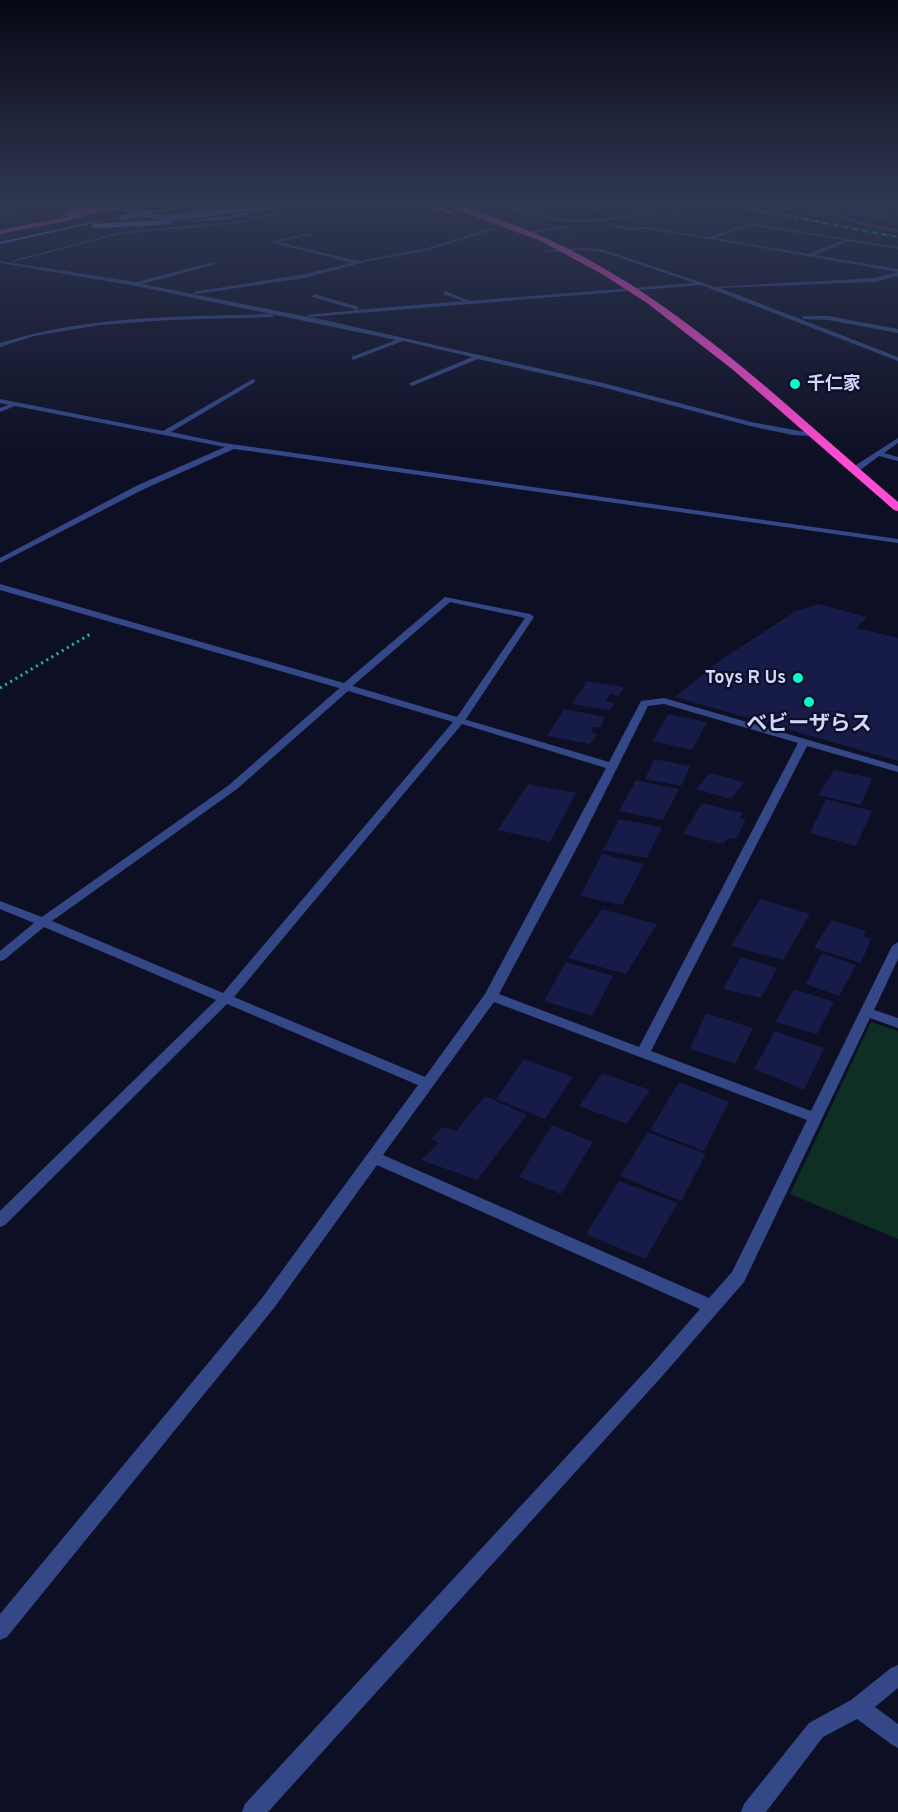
<svg xmlns="http://www.w3.org/2000/svg" width="898" height="1812" font-family="Overpass,'Noto Sans JP',sans-serif">
<style>
.green{fill:#0f2f25}
.building{fill:#171b47}
.lines{fill:none;stroke-linecap:round;stroke-linejoin:round}
.path{stroke:#25be8a;stroke-width:3;stroke-dasharray:2 4;stroke-linecap:butt}
.lane{fill:#344888;fill-rule:evenodd}
.street{fill:#344888;fill-rule:evenodd}
.secondary{fill:#688eff;fill-rule:evenodd}
.primary{fill:#9258ff;fill-rule:evenodd}
.highway{fill:#ff4cd3;fill-rule:evenodd}
.rail-casing{stroke:#00fccf;stroke-width:2}
.rail{stroke:#0d0f25;stroke-width:1.5;stroke-dasharray:5;stroke-linecap:butt}
.secondary-bridge{stroke:#688eff;stroke-width:4.5}
.highway-bridge{stroke:#ff4cd3;stroke-width:8}
.poi-dot{fill:#00fccf;stroke:#0d0f25;stroke-width:2}
.labels{text-anchor:middle;dominant-baseline:central;stroke-width:4.5;stroke-linejoin:round;paint-order:stroke}
.far-poi-label{font-size:18px;font-weight:bold;fill:#d1d8ff;stroke:#0d0f25;text-anchor:start}
.poi-label{font-size:21px;font-weight:bold;fill:#d1d8ff;stroke:#0d0f25}
</style>
<rect width="100%" height="100%" fill="#0d0f25"/>
<polygon class="green" points="871,1022 898,1031 898,1239 790,1194"/>
<g class="building">
<polygon points="470,203 481,203 528,219 573,228 585,225 599,226 566,234"/>
<polygon points="752,203 784,203 813,208 830,215 821,218"/>
<polygon points="817,203 870,203 898,212 898,218 878,220 866,216 857,217"/>
<polygon points="818,604 867,617 856,628 898,638 898,761 675,697 722,659 796,611"/>
<polygon points="587,681 624,687 619,696 610,694 606,701 615,703 609,710 572,704"/>
<polygon points="564,709 605,717 601,727 593,727 591,732 598,734 590,744 547,736"/>
<polygon points="668,714 707,722 692,750 653,741"/>
<polygon points="654,759 690,766 681,786 645,779"/>
<polygon points="834,770 872,778 861,805 818,795"/>
<polygon points="710,773 744,782 731,799 696,789"/>
<polygon points="636,780 679,789 663,820 619,811"/>
<polygon points="528,784 576,793 550,842 498,830"/>
<polygon points="826,799 872,811 856,846 810,833"/>
<polygon points="702,803 743,813 740,818 746,820 736,839 728,838 723,844 683,834"/>
<polygon points="619,819 662,827 647,858 603,850"/>
<polygon points="602,854 644,864 622,905 580,896"/>
<polygon points="760,899 810,914 783,960 731,946"/>
<polygon points="602,909 657,924 626,974 568,958"/>
<polygon points="831,920 866,931 863,936 871,939 861,963 814,948"/>
<polygon points="822,953 856,965 839,996 806,984"/>
<polygon points="741,957 777,968 761,998 723,989"/>
<polygon points="566,962 613,976 592,1016 544,1001"/>
<polygon points="794,989 834,1002 817,1034 775,1022"/>
<polygon points="706,1013 753,1028 735,1064 690,1049"/>
<polygon points="775,1031 824,1048 804,1090 754,1069"/>
<polygon points="524,1059 573,1077 545,1119 496,1099"/>
<polygon points="602,1073 650,1090 627,1124 579,1106"/>
<polygon points="679,1082 729,1102 704,1151 650,1130"/>
<polygon points="485,1096 527,1115 477,1180 421,1160 439,1143 431,1139 443,1127 456,1131"/>
<polygon points="552,1125 593,1142 561,1194 519,1177"/>
<polygon points="648,1132 706,1154 681,1201 620,1176"/>
<polygon points="619,1181 678,1203 645,1259 586,1234"/>
</g>
<g class="lines">
<polyline class="path" points="0,688 92,633"/>
<g class="lane">
<path d="M494,203L514,207L543,203L518,209L532,213L580,203L537,214C580,227 623,217 665,206L668,203H672L670,206L685,215L654,214L677,213L667,208C615,222 573,229 520,212C511,209 502,207 494,203Z"/>
<polygon points="619,203 626,203 564,218 562,217"/>
<polygon points="567,225 569,227 528,234 526,233"/>
<polygon points="13,403 15,404 15,406 0,412 0,408"/>
<polygon points="0,584 344,683 445,597 530,614 534,617 464,722 460,723 455,720 525,618 450,602 349,689 346,690 0,590"/>
<polygon points="0,901 47,919 49,922 43,926 39,925 0,909"/>
</g>
<g class="street">
<polygon points="63,203 72,203 0,216 0,214"/>
<polygon points="79,203 85,203 146,228 142,229"/>
<polygon points="311,203 318,203 241,223 120,234 13,262 11,261 120,232 241,221"/>
<polygon points="804,203 810,203 860,222 898,230 898,232 857,224"/>
<path d="M750,223L898,247V249L849,241L815,255L898,269V276L874,282L720,288L898,357V361L701,285L310,317L307,315L357,310L312,297L314,294L359,307L357,310L463,301L443,294L445,291L470,301L694,283L603,252L585,250L544,252L546,250L585,248L604,250L715,287L874,278L898,272L709,239L645,229L629,230L608,225L610,224L629,228L645,227L709,237ZM750,225L843,240L809,254L715,238Z"/>
<polygon points="492,228 496,229 426,251 368,261 305,278 196,294 193,292 305,274 352,263 270,242 309,233 311,235 278,242 358,261 423,249"/>
<polygon points="0,261 136,282 214,262 216,264 142,284 329,321 603,383 751,422 816,434 813,436 793,435 750,426 602,387 478,359 412,386 409,384 410,383 472,357 403,341 353,360 351,357 396,340 136,286 0,263"/>
<path d="M272,314L274,317L169,320L100,325L34,336L0,347V343C89,315 180,317 272,314Z"/>
<polygon points="804,316 828,316 898,329 898,333 828,320 802,319"/>
<polygon points="253,379 255,380 255,382 171,432 224,443 898,539 898,543 234,449 144,489 0,563 0,558 138,485 225,447 0,403 0,399 163,431"/>
<polygon points="898,438 898,443 884,453 898,457 898,461 879,456 859,471 853,471 853,467"/>
<path d="M346,684L609,762L641,701L664,698L898,766V772L807,746L651,1051L811,1111L892,946L898,942V959L874,1010L898,1018V1028L870,1018L744,1282L665,1373L268,1812H242L245,1804L653,1363L700,1309L377,1165L274,1308L7,1637L0,1640V1614L262,1298L418,1085L227,1004L5,1225L0,1227V1211L216,1000L44,927L4,960L0,961V951L39,919L229,785L343,685ZM348,691L453,722L223,993L52,921L237,789ZM664,704L798,743L639,1047L499,994L582,838L648,706ZM462,724L606,768L485,994L425,1077L234,997ZM494,1002L807,1120L732,1272L709,1298L383,1155Z"/>
<polygon points="898,1665 898,1688 875,1707 898,1724 898,1748 891,1744 857,1719 823,1737 766,1812 741,1812 744,1804 809,1723 851,1700 891,1668"/>
</g>
<g class="secondary">
<polygon points="203,203 213,203 151,213 149,212"/>
<polygon points="288,203 295,203 227,219 168,222 227,217"/>
<polygon points="100,220 98,222 0,244 0,242"/>
</g>
<path class="primary" d="M112,203H119L130,210L145,214L167,215L276,203C267,208 255,209 244,211C208,217 142,230 112,203Z"/>
<g class="highway">
<polygon points="153,203 170,203 137,209 134,207"/>
<polygon points="417,203 427,203 455,213 450,214"/>
<path d="M439,203C458,203 478,212 495,218C652,271 775,397 898,502V511L894,510L732,369L647,303L602,274L541,241Z"/>
<polygon points="79,215 81,218 0,234 0,230"/>
</g>
<g class="rail-casing">
<polyline id="rail" points="720,203 898,237"/>
</g>
<use href="#rail" class="rail"/>
<g class="secondary-bridge">
<polyline points="122,217 151,212"/>
<polyline points="94,226 170,222"/>
</g>
<polyline class="highway-bridge" points="69,214 131,203"/>
</g>
<linearGradient id="sky" x2="0" y2="1"><stop stop-color="#070814"/><stop offset="0.44" stop-color="#2f3751"/><stop offset="1" stop-color="#2f3751" stop-opacity="0"/></linearGradient>
<rect width="898" height="457" fill="url(#sky)"/>
<g class="poi-dot">
<circle cx="795" cy="384" r="6"/>
<circle cx="798" cy="678" r="6"/>
<circle cx="809" cy="702" r="6"/>
</g>
<g class="labels">
<g class="far-poi-label">
<text x="807" y="384">千仁家</text>
<text x="786" y="678" text-anchor="end">Toys R Us</text>
</g>
<g class="poi-label">
<text x="809" y="724">ベビーザらス</text>
</g>
</g>
</svg>
